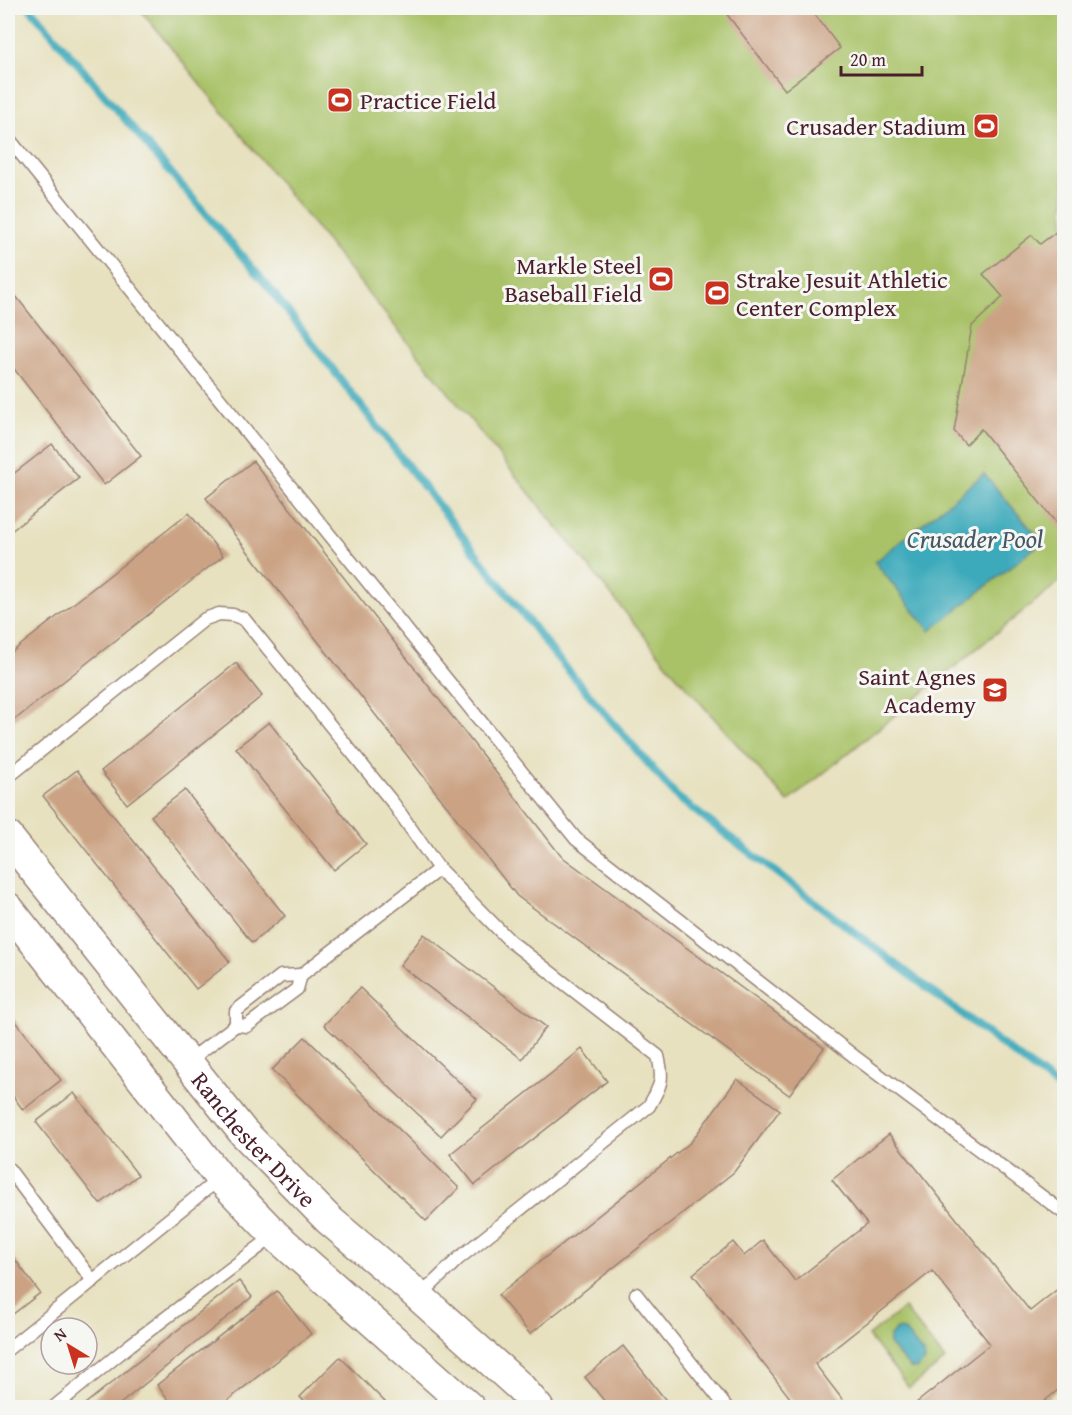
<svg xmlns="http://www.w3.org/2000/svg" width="1072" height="1415" font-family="'Gentium Book Plus',serif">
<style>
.green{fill:#a9c268;stroke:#7a704a;stroke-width:1.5}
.water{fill:#3caabb;stroke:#436473;stroke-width:1.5}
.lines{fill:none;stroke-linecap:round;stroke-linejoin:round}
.stream{stroke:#3caabb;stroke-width:8}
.building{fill:#cba384}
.service-casing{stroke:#988075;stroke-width:15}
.tertiary-casing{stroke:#988075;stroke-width:33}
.service{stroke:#fff;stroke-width:12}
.tertiary{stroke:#fff;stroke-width:30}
.labels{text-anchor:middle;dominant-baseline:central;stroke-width:6;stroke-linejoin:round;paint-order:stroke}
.poi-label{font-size:24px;fill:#4a1f2b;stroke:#f6f6f2;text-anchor:end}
.street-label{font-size:24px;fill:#4a1f2b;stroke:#f6f6f2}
.water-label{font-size:26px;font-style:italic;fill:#445765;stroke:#f6f6f2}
</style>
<rect width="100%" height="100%" fill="#f6f6f2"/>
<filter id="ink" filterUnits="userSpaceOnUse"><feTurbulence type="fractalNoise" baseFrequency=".0167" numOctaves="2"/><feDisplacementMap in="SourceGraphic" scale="12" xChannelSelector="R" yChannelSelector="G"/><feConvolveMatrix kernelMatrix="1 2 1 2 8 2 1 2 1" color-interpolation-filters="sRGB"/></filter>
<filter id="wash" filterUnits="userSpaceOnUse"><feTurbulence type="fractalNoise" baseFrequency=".008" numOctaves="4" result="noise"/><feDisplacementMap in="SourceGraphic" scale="24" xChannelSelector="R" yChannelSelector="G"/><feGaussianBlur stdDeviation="1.35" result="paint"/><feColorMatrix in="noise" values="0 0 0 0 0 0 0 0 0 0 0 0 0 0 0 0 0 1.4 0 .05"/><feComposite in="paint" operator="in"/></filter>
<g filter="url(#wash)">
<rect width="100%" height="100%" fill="#e7e1bf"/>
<g class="green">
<polygon points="139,8 1064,8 1064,578 788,802 675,674"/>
<polygon points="904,1308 945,1360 909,1388 868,1336"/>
</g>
<g class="water">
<polygon points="984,474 1042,542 930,631 875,562"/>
<polygon points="897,1329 904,1330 924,1355 925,1361 916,1369 910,1368 889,1344 889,1337"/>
</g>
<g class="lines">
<polyline class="stream" points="30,8 271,290 555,655 677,797 1064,1092"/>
</g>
<g id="blocks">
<g class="building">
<polygon points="722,8 810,8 840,48 785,90"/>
<polygon points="1064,226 1064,533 981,429 966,445 954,431 972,326 1003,297 983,274 1032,235 1040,244"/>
<polygon points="15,295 141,456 104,485 8,361 8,300"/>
<polygon points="52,444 79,478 10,532 8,529 8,478"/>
<polygon points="253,461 561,856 824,1048 789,1095 517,896 206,498"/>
<polygon points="189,513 223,556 8,725 8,655"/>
<polygon points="236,663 262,696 127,804 101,771"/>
<polygon points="269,722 366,844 334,870 236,748"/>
<polygon points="77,770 230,962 196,989 43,796"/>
<polygon points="185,790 285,916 252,943 151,816"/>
<polygon points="424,934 546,1027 522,1059 400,965"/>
<polygon points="360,988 477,1099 441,1136 324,1025"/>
<polygon points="8,1011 61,1080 23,1110 8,1089"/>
<polygon points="305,1037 459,1188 426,1221 272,1070"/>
<polygon points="582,1049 607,1081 475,1185 450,1154"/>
<polygon points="737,1079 780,1110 734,1172 530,1334 498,1295 691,1142"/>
<polygon points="74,1093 138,1175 100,1204 36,1122"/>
<polygon points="889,1134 1030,1311 1064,1284 1064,1385 1036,1408 910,1408 990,1344 932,1271 815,1364 849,1408 798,1408 693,1274 733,1242 744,1256 763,1240 795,1281 867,1224 832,1180"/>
<polygon points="8,1250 40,1293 8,1318"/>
<polygon points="239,1281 252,1297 115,1408 80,1408"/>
<polygon points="277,1291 311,1334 218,1408 175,1408 157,1385"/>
<polygon points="623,1346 672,1408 610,1408 585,1377"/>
<polygon points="340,1357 391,1408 311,1408 300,1397"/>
</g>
</g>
</g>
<g filter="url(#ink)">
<use href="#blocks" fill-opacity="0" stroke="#988075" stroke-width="1.5"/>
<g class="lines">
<g class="service-casing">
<g id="service">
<polyline points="8,140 9,139 576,839 855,1057 1064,1213"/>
<polyline points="8,777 205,619 219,614 233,615 244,619 393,803 439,869 301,975 297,989 247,1026 236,1025 187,1062"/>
<polyline points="236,1025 236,1011 281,976 301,975"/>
<polyline points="8,1168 93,1281"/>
<polyline points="636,1294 727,1408"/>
<path d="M420,1296L458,1259L649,1106C661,1085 664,1080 658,1056L510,941L439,869"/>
<polyline points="8,1349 219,1179"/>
<polyline points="53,1408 130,1345 275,1235"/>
</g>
</g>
<g class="tertiary-casing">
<g id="tertiary">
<path id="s1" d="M8,837L243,1132L329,1220L405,1284L520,1387L538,1408"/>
<polyline points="8,908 220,1178 275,1235 470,1408"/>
</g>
</g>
<use href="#service" class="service"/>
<use href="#tertiary" class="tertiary"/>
</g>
</g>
<defs>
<g id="stadium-square" transform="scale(1.35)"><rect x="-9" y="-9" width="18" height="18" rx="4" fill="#c8321e" stroke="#f6f6f2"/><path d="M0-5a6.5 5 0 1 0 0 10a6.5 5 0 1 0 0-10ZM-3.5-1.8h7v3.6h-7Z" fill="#fff"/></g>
<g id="school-square" transform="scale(1.35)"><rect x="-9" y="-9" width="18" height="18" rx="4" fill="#c8321e" stroke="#f6f6f2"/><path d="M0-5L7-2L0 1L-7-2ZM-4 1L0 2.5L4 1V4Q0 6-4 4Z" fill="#fff"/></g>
</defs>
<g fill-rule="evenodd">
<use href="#stadium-square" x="340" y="100"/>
<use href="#stadium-square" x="986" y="126"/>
<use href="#stadium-square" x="661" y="279"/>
<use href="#stadium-square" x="717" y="293"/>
<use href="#school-square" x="995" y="690"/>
</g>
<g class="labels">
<g class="poi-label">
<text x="360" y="100" text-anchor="start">Practice Field</text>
<text x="966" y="126">Crusader Stadium</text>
<text x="642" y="265">Markle Steel<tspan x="642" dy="28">Baseball Field</tspan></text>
<text x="736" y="279" text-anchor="start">Strake Jesuit Athletic<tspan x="736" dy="28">Center Complex</tspan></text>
<text x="976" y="676">Saint Agnes<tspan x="976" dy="28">Academy</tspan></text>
</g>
<g class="street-label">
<text stroke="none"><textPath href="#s1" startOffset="390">Ranchester Drive</textPath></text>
</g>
<g class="water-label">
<text x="975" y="538">Crusader Pool</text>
</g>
</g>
<rect width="1072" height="1415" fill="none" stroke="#f6f6f2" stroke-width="30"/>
<g transform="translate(69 1346) rotate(322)"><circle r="28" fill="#f6f6f2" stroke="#b1a0a2" stroke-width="1.5"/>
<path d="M0-4.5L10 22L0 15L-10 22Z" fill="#c8321e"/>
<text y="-9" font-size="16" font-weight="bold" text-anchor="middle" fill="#4a1f2b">N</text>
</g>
<path d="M841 66v9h81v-9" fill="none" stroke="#4a1f2b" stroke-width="3"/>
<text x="850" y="66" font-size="18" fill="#4a1f2b" stroke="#f6f6f2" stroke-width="4.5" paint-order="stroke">20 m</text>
</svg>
